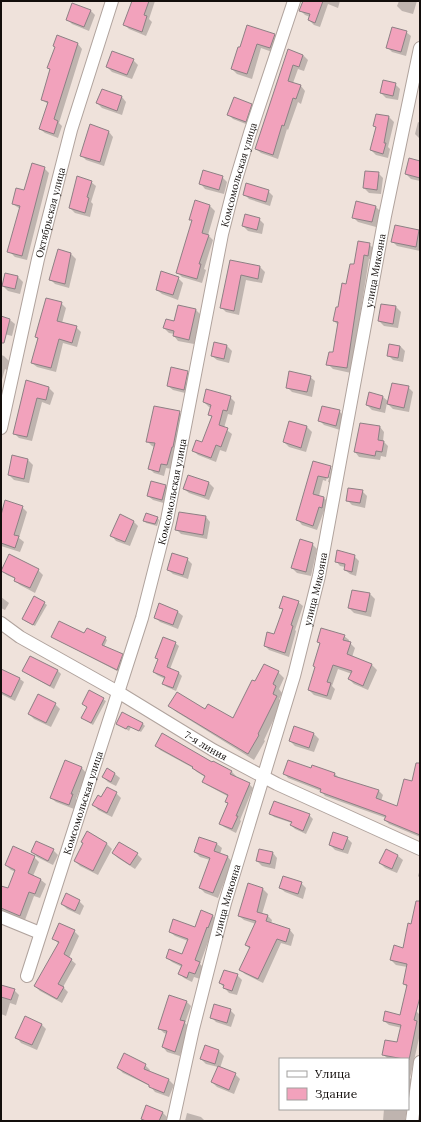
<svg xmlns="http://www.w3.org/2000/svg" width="421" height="1122" font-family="Lora,serif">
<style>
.shadow{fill:#0003}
.building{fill:#f2a2bc;stroke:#8d8084}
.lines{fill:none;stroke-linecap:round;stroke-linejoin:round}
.minor-casing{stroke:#b0a39d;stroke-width:14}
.minor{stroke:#fff;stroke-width:12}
.labels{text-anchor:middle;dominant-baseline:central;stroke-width:3;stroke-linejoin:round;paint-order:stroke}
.street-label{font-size:10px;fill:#130e0c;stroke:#fff}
</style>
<rect width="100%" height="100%" fill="#efe2db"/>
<g class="shadow">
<polygon points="133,1 155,1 149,19 152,22 146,36 129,29 124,24"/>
<polygon points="302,1 340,1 338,8 328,4 320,27 314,25 309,20 310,17 305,15 301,11"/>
<polygon points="399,1 417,1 413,14 402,11 397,6"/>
<polygon points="90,10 95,15 89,31 72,24 67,19"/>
<polygon points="406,32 411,36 406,56 392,52 387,47"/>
<polygon points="275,35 279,40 275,53 261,48 252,79 237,74 232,69 239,48"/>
<polygon points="78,44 82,49 59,123 62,126 58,138 45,133 40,129 48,104 42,100 51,70 49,68"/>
<polygon points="289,50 303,55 308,60 304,71 298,69 293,83 301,86 305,91 301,104 298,102 288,130 287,129 278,159 261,153 256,149"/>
<polygon points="133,60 138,65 132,79 112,72 107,67"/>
<polygon points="395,84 400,89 398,100 386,98 381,93"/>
<polygon points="122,97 126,102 122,115 102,108 97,103"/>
<polygon points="251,105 256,110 251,126 233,119 229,115"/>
<polygon points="389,117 394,122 388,147 390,149 388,158 376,155 371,150 377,128 374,126"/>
<polygon points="418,122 420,123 420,139 415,134"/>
<polygon points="109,132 113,137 104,166 86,160 81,155"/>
<polygon points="420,162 420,181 411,179 406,174"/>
<polygon points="44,168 49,173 27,260 15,257 10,252 20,209 13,204 25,192"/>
<polygon points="378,173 383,178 381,194 369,193 364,188"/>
<polygon points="222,177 227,182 224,194 205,189 201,184"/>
<polygon points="91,182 96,186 91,202 93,204 90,217 75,213 70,208"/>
<polygon points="268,191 273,196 270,206 249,199 244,194"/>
<polygon points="196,202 210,206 215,211 208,235 213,240 204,269 206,270 202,283 182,277 177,272 192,221 191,219"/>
<polygon points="375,206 380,211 376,227 358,222 353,217"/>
<polygon points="259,219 264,224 262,234 248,231 243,226"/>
<polygon points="396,226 420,232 420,251 397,246 392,241"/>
<polygon points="369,244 374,249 372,260 369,259 351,373 333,369 328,364 334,354 338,325 334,321 347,285"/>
<polygon points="58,251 71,254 76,259 69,288 55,284 50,279"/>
<polygon points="231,261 260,267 265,272 262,283 246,280 239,315 226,312 221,307"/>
<polygon points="5,274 18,277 23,282 20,294 8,291 3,286"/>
<polygon points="178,278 183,283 178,300 162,294 157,290"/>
<polygon points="61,303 66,308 62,323 76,327 81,332 77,347 63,343 56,372 37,367 32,363 38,339 36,337"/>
<polygon points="178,306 196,310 201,315 194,344 178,341 174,336 174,334 169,333 164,328 174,322"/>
<polygon points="396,307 401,312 398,328 384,326 379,321"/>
<polygon points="1,317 10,320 15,324 12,336 1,333"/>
<polygon points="214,344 227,346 232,351 229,363 217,360 212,356"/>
<polygon points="400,346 405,351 403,362 393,360 388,355"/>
<polygon points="1,355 4,356 9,361 7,370 5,369 1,383"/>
<polygon points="187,372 192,377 189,394 173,390 168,386"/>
<polygon points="310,377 315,381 312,397 292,392 287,387"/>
<polygon points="26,381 49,388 54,393 50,405 42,402 32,441 19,438 14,433"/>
<polygon points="408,387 413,392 409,412 393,409 387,403 385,413 372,410 367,405 383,397 389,402"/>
<polygon points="230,397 235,402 232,415 228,414 224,428 232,434 226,452 220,450 216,462 198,455 193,450 203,444 213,418 210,415 211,408 209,407 204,402"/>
<polygon points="339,411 344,416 340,430 324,425 319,420"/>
<polygon points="179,412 184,417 172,469 166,468 164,476 154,473 149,468 155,447 152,446 147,441"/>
<polygon points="290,422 307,427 312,432 306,452 289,447 284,442"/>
<polygon points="380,427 384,432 383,441 388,446 386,457 381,456 380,460 359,457 355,452"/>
<polygon points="28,460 33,465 29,483 14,480 9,475"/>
<polygon points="313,462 330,467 335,472 332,483 328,482 331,469 329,469 326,481 323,480 319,496 324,498 329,503 326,512 324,511 317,530 302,525 298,520"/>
<polygon points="188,476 209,483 214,488 209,500 189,493 184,489"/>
<polygon points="166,486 170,491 167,504 153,500 148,496"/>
<polygon points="362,491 367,496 365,508 352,505 347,500"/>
<polygon points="22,507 27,512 19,538 24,542 20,552 1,546 1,522"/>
<polygon points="157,517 159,520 157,526 146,523 144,520"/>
<polygon points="206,517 210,522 207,539 181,534 177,530"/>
<polygon points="133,521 138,526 130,546 116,541 112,536"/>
<polygon points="312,544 317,549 311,576 297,573 292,568"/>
<polygon points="354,556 359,561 356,576 350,574 345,570 345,567 340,566 336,561"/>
<polygon points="187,559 192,564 188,579 173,574 168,570"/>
<polygon points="38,570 43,575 35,593 20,585 15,581 16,579 7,575 2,571"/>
<polygon points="353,591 370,594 375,599 371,617 354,613 349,608"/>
<polygon points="1,597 9,603 5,610 1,608"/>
<polygon points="35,597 47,605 35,626 25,621"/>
<polygon points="298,602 303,606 295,630 296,631 289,657 269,650 265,646 275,636 283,610 280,607"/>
<polygon points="178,612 183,616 178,629 160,622 155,617"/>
<polygon points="85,635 105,638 107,640 104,647 124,657 119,672 52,637"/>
<polygon points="344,636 349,640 349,642 355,648 352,657 372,665 377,670 368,690 354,684 349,679 352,674 338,669 332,686 335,689 331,700 314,695 309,690 316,668 314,666 321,644 318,642"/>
<polygon points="175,643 179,646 170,669 179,673 182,676 176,691 167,687 163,684 165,679 157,675 154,672"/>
<polygon points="1,670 20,679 24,682 15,701 1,694"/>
<polygon points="23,671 58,671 61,674 54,689 27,674"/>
<polygon points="278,672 284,678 279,689 282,693 279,699 282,702 264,740 265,741 254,760 175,711 170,705 205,710 234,719 255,683"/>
<polygon points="90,692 106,701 93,725 82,718 88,707"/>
<polygon points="55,704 60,709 51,727 34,719 29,714"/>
<polygon points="117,724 143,724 145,726 141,732 131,727 129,731"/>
<polygon points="295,728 314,734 319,739 314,752 295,746 290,741"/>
<polygon points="156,746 212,764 213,762 232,772 236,776 235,777 249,784 253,788 240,820 241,821 236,833 224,827 220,823 228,804 227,802 229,797 207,785 203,781 205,777 197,772 193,768 160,750"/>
<polygon points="65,762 82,768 86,773 76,799 77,800 74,809 56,802 51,798"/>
<polygon points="313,766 335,774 339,778 379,791 383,795 381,801 398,808 420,811 420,837 389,824 385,820 386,818 325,796 321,791 288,778 284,773 311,770"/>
<polygon points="107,769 115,774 120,778 116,786 108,782 103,777"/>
<polygon points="116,793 121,798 112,817 98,810 94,805 102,798"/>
<polygon points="270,813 309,815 313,819 306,834 295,829 291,825 292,823 274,817"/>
<polygon points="87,832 107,844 112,849 98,875 80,866 75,861 84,844"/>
<polygon points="347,838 352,843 348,854 335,850 330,845"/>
<polygon points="217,844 222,848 220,854 228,857 232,862 218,898 205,893 200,888 210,860 200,857 195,852"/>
<polygon points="53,850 58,855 53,865 37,857 32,852"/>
<polygon points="386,850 398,856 403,860 397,873 385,868 380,863"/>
<polygon points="113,853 137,854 142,859 135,869 118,858"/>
<polygon points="273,853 277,858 275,869 262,866 257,861"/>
<polygon points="34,857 39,862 33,876 41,880 46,884 40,898 34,896 25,920 1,911 1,887 8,890 16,872 11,870 6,865"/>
<polygon points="420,869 420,878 418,876"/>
<polygon points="301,883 306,888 303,899 285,892 280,888"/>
<polygon points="263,889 268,894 262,914 267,915 272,920 271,924 290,930 294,935 291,946 281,943 263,983 245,974 240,969 250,949 246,945 256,924 244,920 239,916"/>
<polygon points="79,901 84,906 80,915 67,909 62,904"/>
<polygon points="420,905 420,999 411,997 408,988 404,984 407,967 396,965 391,960 403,949"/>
<polygon points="213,916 217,921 212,931 200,964 204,968 200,979 194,977 192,982 184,978 179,973 182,967 172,962 167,958 183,956 188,941 175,936 170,932 196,928"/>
<polygon points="74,931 79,936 69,958 76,964 63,987 68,992 62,1003 40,991 35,986 59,944 53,938"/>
<polygon points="237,975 242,980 237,995 229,993 220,983"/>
<polygon points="1,986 14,990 19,995 16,1005 10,1003 6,1016 1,1014"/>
<polygon points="186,1001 191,1006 185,1023 189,1027 180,1056 167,1052 163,1047 167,1034 164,1033 159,1028"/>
<polygon points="403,1009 416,1011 420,1015 420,1034 410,1078 412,1080 408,1105 408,1059 388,1059 383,1054 398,1043 402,1028 389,1025 384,1021 401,1016"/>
<polygon points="230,1010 235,1015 231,1027 216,1022 211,1017"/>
<polygon points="41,1024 46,1029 37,1050 21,1043 17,1038"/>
<polygon points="219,1051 224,1056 220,1068 235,1074 240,1079 234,1094 217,1087 212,1082 218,1067 206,1064 201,1059"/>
<polygon points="145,1065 150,1070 149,1072 169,1080 174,1085 169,1097 155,1092 150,1086 123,1073 118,1068"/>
<polygon points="384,1109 407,1109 405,1121 383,1121"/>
<polygon points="162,1112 167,1117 166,1121 144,1121 142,1119"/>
<polygon points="187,1113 201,1117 205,1121 185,1121"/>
</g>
<g class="building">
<polygon points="132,1 149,1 144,15 147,16 142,32 123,25"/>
<polygon points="303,1 323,1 315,23 308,20 310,14 299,11"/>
<polygon points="72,3 91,10 84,27 66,20"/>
<polygon points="247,25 275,34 270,48 257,44 247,74 231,69 238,47 240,47"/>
<polygon points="392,27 407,31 401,52 386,48"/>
<polygon points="57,35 78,43 54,119 58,121 54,134 39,129 48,102 41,100 50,69 47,68 55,47 53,46"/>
<polygon points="288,49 303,55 299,67 293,65 288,81 301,85 296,99 293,98 284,126 282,125 273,155 255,149"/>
<polygon points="112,51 134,59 127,75 106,67"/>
<polygon points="383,80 396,83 393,96 380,93"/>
<polygon points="102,89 122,96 117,111 96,103"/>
<polygon points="234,97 252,104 246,122 227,115"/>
<polygon points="376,114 389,116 384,143 386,143 383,154 370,150 376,127 373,126"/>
<polygon points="90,124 109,131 100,162 80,156"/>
<polygon points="409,158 420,161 420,178 405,174"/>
<polygon points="32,163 45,167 22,256 7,252 20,206 12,204 16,188 24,190"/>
<polygon points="203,170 223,176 219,190 199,184"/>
<polygon points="365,171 379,172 377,190 363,188"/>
<polygon points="77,176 92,181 87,197 89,198 85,213 69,208"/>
<polygon points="246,183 269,190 266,202 243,195"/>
<polygon points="195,200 210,205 202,233 209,235 199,264 201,264 197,279 176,273 192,220 189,220"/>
<polygon points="356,201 376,206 372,222 352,218"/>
<polygon points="245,214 260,218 257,230 242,226"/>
<polygon points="395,225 419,230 416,247 391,242"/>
<polygon points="358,241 370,243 368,256 364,255 347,368 326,365 329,352 333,352 338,322 333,321 336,307 338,307 342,283 346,284 350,264 354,264"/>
<polygon points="58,249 71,253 65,284 49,280"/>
<polygon points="230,260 260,266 258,279 241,275 234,311 220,308"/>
<polygon points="161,271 179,277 173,295 156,290"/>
<polygon points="5,273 18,276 15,289 2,286"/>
<polygon points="46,298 62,302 57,321 77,326 72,343 59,339 51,368 31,363 38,338 35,337"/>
<polygon points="381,304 396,306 393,324 378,321"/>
<polygon points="178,305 196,309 189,340 173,336 174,331 163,328 166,319 174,321"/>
<polygon points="1,316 10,319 4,343 1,343"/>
<polygon points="214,342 227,345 224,359 211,356"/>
<polygon points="389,344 400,346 398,358 387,356"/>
<polygon points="171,367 188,371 184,390 167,386"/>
<polygon points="289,371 311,376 307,392 286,388"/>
<polygon points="26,380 49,387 46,400 37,398 27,437 13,434"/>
<polygon points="392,383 409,386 404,408 387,404"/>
<polygon points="206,389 231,396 227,411 223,410 219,425 228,428 221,447 216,445 211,458 192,451 196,440 202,442 212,416 208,415 211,405 203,402"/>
<polygon points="369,392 383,396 380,409 366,405"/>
<polygon points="154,406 180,411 173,447 172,447 167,465 161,464 159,472 148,469 155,443 146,442"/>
<polygon points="322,406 340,410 336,426 318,421"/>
<polygon points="289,421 307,426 301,448 283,442"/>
<polygon points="360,423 380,426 378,440 384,441 382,452 376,451 375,456 354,452"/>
<polygon points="12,455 28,459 24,479 8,475"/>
<polygon points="313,461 331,466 328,478 318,476 313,494 324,497 322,508 319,507 313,526 296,520"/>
<polygon points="188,475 209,482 205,496 183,489"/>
<polygon points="151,481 166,485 162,500 147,496"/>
<polygon points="348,488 363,490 360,503 346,501"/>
<polygon points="5,500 23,506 14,535 19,536 15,548 1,543 1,515"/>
<polygon points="179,512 206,516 203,535 175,530"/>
<polygon points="146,513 158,517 155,524 143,521"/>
<polygon points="120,514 134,521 125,542 110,536"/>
<polygon points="300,539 313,543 306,572 291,568"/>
<polygon points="337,550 355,555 352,572 344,570 345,564 335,562"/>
<polygon points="172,553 188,558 183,575 167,570"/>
<polygon points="9,554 39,569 30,588 14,581 15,578 1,571"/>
<polygon points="352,590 370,593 366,612 348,608"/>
<polygon points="34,596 45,602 33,625 22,619"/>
<polygon points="283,596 299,601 291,625 293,626 285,653 264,646 267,632 274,634 283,609 279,608"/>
<polygon points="159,603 178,611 173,625 154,618"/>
<polygon points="59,621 84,633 87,628 106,637 102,645 123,654 117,670 51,637"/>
<polygon points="321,628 345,635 343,640 351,642 347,654 372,664 363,686 348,679 352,671 333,665 327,682 331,683 327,696 308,690 315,667 313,666 320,643 317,642"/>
<polygon points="163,637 176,642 167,667 179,672 173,688 162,684 165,677 153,672 158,659 155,658"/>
<polygon points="30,656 58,670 50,686 22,671"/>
<polygon points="264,664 279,671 273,684 276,686 273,694 277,696 258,734 259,735 248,754 168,706 177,692 205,709 208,704 233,718 252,680 255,681"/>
<polygon points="1,669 20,678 11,697 1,692"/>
<polygon points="89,690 104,698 91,723 81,718 87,707 82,704"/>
<polygon points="38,694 56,703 46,723 28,714"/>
<polygon points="122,712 143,723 139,731 128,726 126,729 116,724"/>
<polygon points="294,726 314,733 309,748 289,741"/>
<polygon points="162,733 212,762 213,761 232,771 230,774 250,783 236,816 238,816 232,829 219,824 228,803 225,802 228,795 202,782 205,776 192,768 193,767 155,746"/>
<polygon points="65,760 82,767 71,794 73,794 69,805 50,798"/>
<polygon points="288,760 311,768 312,765 335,773 334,776 379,790 376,798 397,806 404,779 412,781 416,763 420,763 420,835 384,820 386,816 320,792 321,789 283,774"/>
<polygon points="107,768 115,773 111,782 102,777"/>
<polygon points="107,787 117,792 107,813 92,805 98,795 101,797"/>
<polygon points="274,801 310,814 303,831 290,825 292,822 269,814"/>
<polygon points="87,831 107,843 93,871 74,861 83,843 81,842"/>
<polygon points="333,832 348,837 343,850 329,845"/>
<polygon points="199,837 217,843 214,851 228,856 213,893 199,888 210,858 194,852"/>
<polygon points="36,841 54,849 48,861 31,852"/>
<polygon points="119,842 138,853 130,865 112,853"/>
<polygon points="13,846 35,856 28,873 41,879 35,894 29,892 20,916 1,908 1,886 8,888 15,870 5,865"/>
<polygon points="259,849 273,852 270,864 256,861"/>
<polygon points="386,849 398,855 392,869 379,863"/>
<polygon points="283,876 302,882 298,894 279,888"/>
<polygon points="248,883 263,888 257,912 268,915 266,921 290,929 286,942 277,939 258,979 239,970 250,947 245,945 256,921 238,916"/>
<polygon points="66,893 80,900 75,911 61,904"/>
<polygon points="416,901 420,901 420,997 414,1020 417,1021 409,1060 382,1055 385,1040 397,1042 401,1025 383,1021 385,1011 400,1015 407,985 403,984 407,964 390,960 394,945 403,948 408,923 411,924"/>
<polygon points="201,910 213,915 208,928 207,927 195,960 200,962 195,974 189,972 187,978 178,974 182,965 166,958 169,949 182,954 188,939 169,932 173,919 195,927"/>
<polygon points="59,923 75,930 64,954 72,959 58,984 64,987 57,999 34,986 59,942 52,939"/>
<polygon points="224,970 238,974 232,991 223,988 224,985 219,983"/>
<polygon points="1,985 15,989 11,1000 1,997"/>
<polygon points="169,995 187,1001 180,1020 185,1021 175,1052 162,1047 167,1031 158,1029"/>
<polygon points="214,1004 231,1009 227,1023 210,1018"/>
<polygon points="25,1016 42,1024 32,1045 15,1038"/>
<polygon points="205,1045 219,1050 215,1064 200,1059"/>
<polygon points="124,1053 146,1064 144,1069 169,1079 164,1093 149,1087 149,1085 117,1068"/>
<polygon points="218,1066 236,1073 229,1090 211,1082"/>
<polygon points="146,1105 163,1112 159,1121 146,1121 141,1119"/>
</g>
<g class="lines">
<g class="minor-casing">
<g id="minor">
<path id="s1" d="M1,428L38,259L71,130L112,1"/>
<path id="s2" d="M1,623L20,637L118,692L213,750L277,784L420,849"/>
<polyline points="1,917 40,933"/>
<path id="s3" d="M27,976L142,618L167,520L222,234L235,183L250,133L294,1"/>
<path id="s4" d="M173,1121L193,1029L225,903L294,676L319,576L385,216L420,48"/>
<polyline points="412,1121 420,1062"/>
</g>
</g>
<use href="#minor" class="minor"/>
</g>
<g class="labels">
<g class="street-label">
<text stroke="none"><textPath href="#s3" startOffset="830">Комсомольская улица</textPath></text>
<text stroke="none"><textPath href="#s1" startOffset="221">Октябрьская улица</textPath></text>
<text stroke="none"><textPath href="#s4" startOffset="875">улица Микояна</textPath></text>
<text stroke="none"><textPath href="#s3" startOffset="506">Комсомольская улица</textPath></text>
<text stroke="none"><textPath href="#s4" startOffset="551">улица Микояна</textPath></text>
<text stroke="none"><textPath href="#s2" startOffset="239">7-я линия</textPath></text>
<text stroke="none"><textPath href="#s3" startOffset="182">Комсомольская улица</textPath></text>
<text stroke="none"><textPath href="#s4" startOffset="227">улица Микояна</textPath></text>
</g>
</g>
<rect width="421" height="1122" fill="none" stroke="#130e0c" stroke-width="4"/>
<rect x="279" y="1058" width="130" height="52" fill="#ffffff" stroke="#a19f9e"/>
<rect x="287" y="1071" width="20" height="6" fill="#ffffff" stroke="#a19f9e"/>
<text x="315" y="1078" font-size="12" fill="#130e0c">Улица</text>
<rect x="287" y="1088" width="20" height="12" fill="#f2a2bc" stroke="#a19f9e"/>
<text x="315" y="1098" font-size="12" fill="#130e0c">Здание</text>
</svg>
